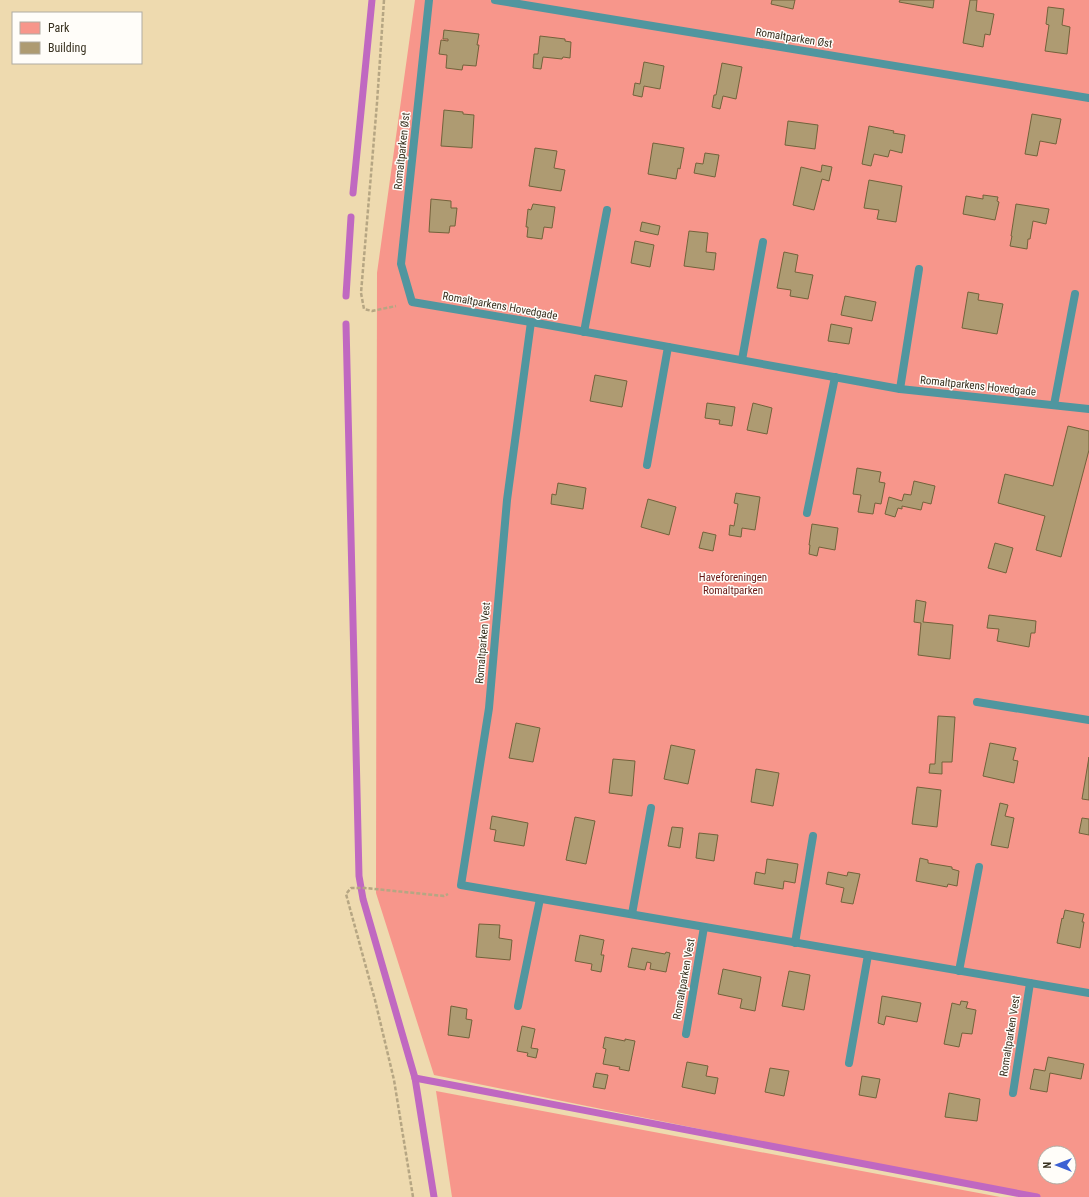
<svg xmlns="http://www.w3.org/2000/svg" width="1089" height="1197" font-family="'Roboto Condensed',sans-serif">
<style>
.green{fill:#f7968b;fill-rule:evenodd}
.lines{fill:none;stroke-linecap:round;stroke-linejoin:round}
.stream{stroke:#c068c1;stroke-width:7}
.building{fill:#ae9b72;stroke:#73623b}
.path{stroke:#b6a683;stroke-width:2.5;stroke-dasharray:4 2;stroke-linecap:butt}
.lane{stroke:#50969f;stroke-width:8}
.labels{text-anchor:middle;dominant-baseline:central;stroke-width:3;stroke-linejoin:round;paint-order:stroke}
.street-label{font-size:11px;fill:#383120;stroke:#fffdf9}
.park-label{font-size:11px;fill:#681916;stroke:#fffdf9}
</style>
<rect width="100%" height="100%" fill="#eedaaf"/>
<g class="green">
<path d="M415,0H1089V1197H1035L434,1075L376,893L377,273ZM1045,1153H1069V1177H1045Z"/>
<polygon points="436,1091 1000,1197 452,1197"/>
</g>
<g class="lines">
<g class="stream">
<polyline points="353,193 372,0"/>
<polyline points="346,296 351,217"/>
<polyline points="346,324 359,876 363,899 415,1078 434,1197"/>
<polyline points="415,1078 1037,1197"/>
</g>
</g>
<g class="building">
<polygon points="772,0 795,0 793,9 771,4"/>
<polygon points="900,0 934,0 933,8 899,2"/>
<polygon points="970,0 977,0 976,11 994,14 990,35 985,34 983,47 963,43"/>
<polygon points="1048,7 1064,9 1062,25 1070,27 1067,54 1045,51 1049,25 1046,24"/>
<polygon points="444,30 479,34 477,45 479,45 476,66 463,65 462,70 446,68 447,55 439,54 441,40 448,41 448,39 443,39"/>
<polygon points="540,36 565,39 565,41 571,42 570,58 563,57 562,59 543,57 541,69 533,68 534,54 538,54"/>
<polygon points="644,62 664,66 660,89 644,86 642,97 633,95 635,83 640,84"/>
<polygon points="722,63 742,67 736,99 723,96 720,109 712,107 714,95 716,95"/>
<polygon points="444,110 463,112 463,114 474,115 472,148 441,146"/>
<polygon points="1032,114 1061,119 1056,144 1040,141 1037,156 1025,154"/>
<polygon points="788,121 818,125 815,149 785,145"/>
<polygon points="869,126 894,131 893,133 905,135 902,153 890,150 888,157 874,154 871,166 862,164"/>
<polygon points="653,143 684,148 680,169 678,168 676,179 648,174"/>
<polygon points="535,148 557,151 554,168 565,170 561,191 529,186"/>
<polygon points="705,153 719,155 715,177 694,173 696,163 703,164"/>
<polygon points="822,165 832,167 829,181 822,179 814,210 793,205 801,167 821,172"/>
<polygon points="869,180 902,186 896,222 877,219 879,210 864,208"/>
<polygon points="983,195 998,197 997,201 999,202 995,220 963,214 966,196 983,199"/>
<polygon points="431,199 451,201 451,208 457,208 455,226 450,226 449,233 429,232"/>
<polygon points="533,204 555,207 552,228 544,227 542,239 527,237 528,227 526,227 528,209 531,210"/>
<polygon points="1016,204 1049,209 1046,224 1033,221 1030,239 1028,239 1027,249 1010,246 1012,236 1011,236"/>
<polygon points="642,222 660,226 658,235 640,231"/>
<polygon points="689,231 708,233 706,252 716,253 714,270 684,266"/>
<polygon points="635,241 654,245 650,267 631,263"/>
<polygon points="784,252 798,255 795,272 813,275 808,299 790,296 791,290 777,288"/>
<polygon points="968,292 979,294 978,300 1003,304 997,334 962,328"/>
<polygon points="845,296 876,302 872,321 841,315"/>
<polygon points="831,324 852,328 849,344 828,341"/>
<polygon points="595,375 627,381 622,407 590,401"/>
<polygon points="707,403 735,407 732,426 719,424 720,420 705,418"/>
<polygon points="753,403 772,408 767,434 747,430"/>
<polygon points="1068,426 1089,431 1089,450 1061,557 1036,550 1045,516 998,503 1005,474 1053,486"/>
<polygon points="857,468 881,472 879,482 885,483 881,504 875,503 873,514 858,512 861,495 853,494"/>
<polygon points="914,481 935,486 931,504 923,502 921,510 902,506 902,509 898,508 895,517 885,514 889,497 902,501 904,494 911,495"/>
<polygon points="558,483 586,488 583,509 551,504 552,494 556,495"/>
<polygon points="736,493 760,497 755,530 742,528 741,537 729,535 730,525 734,526 738,504 734,503"/>
<polygon points="648,499 676,507 669,535 641,527"/>
<polygon points="812,524 838,528 835,550 819,547 817,556 809,554 810,545 809,545"/>
<polygon points="703,532 716,535 713,551 699,548"/>
<polygon points="995,543 1013,548 1006,573 988,568"/>
<polygon points="916,600 926,602 923,622 953,625 950,659 918,655 921,623 914,622"/>
<polygon points="989,615 1036,621 1035,633 1031,633 1029,647 997,641 999,629 987,628"/>
<polygon points="938,716 955,717 952,762 942,762 942,774 929,773 930,764 935,764"/>
<polygon points="516,723 540,728 533,762 509,758"/>
<polygon points="990,743 1016,748 1013,760 1018,761 1014,783 983,776"/>
<polygon points="671,745 695,750 688,784 664,779"/>
<polygon points="1089,757 1089,800 1082,799"/>
<polygon points="613,759 635,761 632,796 609,793"/>
<polygon points="756,769 779,773 773,806 751,802"/>
<polygon points="917,787 941,790 937,827 912,824"/>
<polygon points="1000,803 1008,805 1005,816 1014,818 1008,848 991,845"/>
<polygon points="492,816 528,823 524,846 494,841 496,830 490,829"/>
<polygon points="575,817 595,821 586,864 566,860"/>
<polygon points="1082,818 1089,819 1089,835 1079,833"/>
<polygon points="672,827 683,828 680,848 668,846"/>
<polygon points="699,833 718,835 714,861 696,858"/>
<polygon points="920,858 928,860 928,863 952,867 952,869 959,871 957,886 948,884 947,887 916,881"/>
<polygon points="767,859 798,864 795,883 784,881 783,889 754,884 756,872 765,874"/>
<polygon points="828,872 847,876 848,872 860,874 853,904 841,902 844,888 826,884"/>
<polygon points="1065,910 1084,914 1082,922 1084,922 1080,948 1057,943 1062,918 1063,919"/>
<polygon points="479,924 500,925 499,938 512,940 510,960 476,957"/>
<polygon points="580,935 604,940 601,955 604,955 601,972 591,970 592,964 575,961"/>
<polygon points="632,948 665,954 666,952 670,953 666,972 650,969 651,963 647,962 645,970 628,967"/>
<polygon points="723,969 761,977 755,1011 740,1008 742,999 718,994"/>
<polygon points="789,971 810,975 804,1010 782,1006"/>
<polygon points="882,996 921,1003 917,1022 886,1016 884,1025 878,1023"/>
<polygon points="961,1001 968,1002 966,1008 976,1010 972,1034 962,1033 959,1047 944,1044 952,1003 960,1005"/>
<polygon points="451,1006 467,1009 466,1019 472,1020 469,1038 448,1035"/>
<polygon points="522,1026 535,1029 531,1048 538,1049 536,1058 527,1056 528,1053 517,1051"/>
<polygon points="605,1037 625,1041 625,1039 635,1041 629,1071 619,1069 620,1067 603,1064 606,1049 603,1048"/>
<polygon points="1048,1057 1084,1064 1081,1079 1050,1073 1047,1092 1030,1089 1034,1069 1045,1071"/>
<polygon points="687,1062 708,1066 706,1076 718,1078 715,1094 682,1087"/>
<polygon points="770,1068 789,1071 784,1096 765,1092"/>
<polygon points="596,1073 608,1075 605,1089 593,1087"/>
<polygon points="862,1076 880,1079 876,1098 859,1095"/>
<polygon points="949,1093 980,1099 977,1121 945,1117"/>
</g>
<g class="lines">
<g class="path">
<polyline points="384,0 377,103 361,293 364,309 372,311 396,306"/>
<polyline points="413,1197 394,1080 375,1000 346,894 351,888 365,888 444,896 448,894"/>
</g>
<g class="lane">
<polyline points="429,0 401,264 412,302 531,322 900,389 1089,409"/>
<polyline points="495,0 1089,98"/>
<polyline points="531,322 507,500 489,708 461,885 1089,993"/>
<polyline points="584,332 607,210"/>
<polyline points="742,360 763,242"/>
<polyline points="900,389 919,269"/>
<polyline points="1054,405 1075,294"/>
<polyline points="647,465 668,347"/>
<polyline points="807,513 835,377"/>
<polyline points="977,702 1089,720"/>
<polyline points="632,914 651,808"/>
<polyline points="795,943 813,836"/>
<polyline points="959,971 979,867"/>
<polyline points="518,1006 540,899"/>
<polyline points="686,1034 704,927"/>
<polyline points="849,1063 868,955"/>
<polyline points="1013,1093 1030,983"/>
</g>
</g>
<g class="labels">
<g class="street-label">
<text transform="translate(794 38) rotate(9)">Romaltparken Øst</text>
<text transform="translate(402 151) rotate(-84)">Romaltparken Øst</text>
<text transform="translate(500 306) rotate(10)">Romaltparkens Hovedgade</text>
<text transform="translate(978 386) rotate(6)">Romaltparkens Hovedgade</text>
<text transform="translate(483 643) rotate(-85)">Romaltparken Vest</text>
<text transform="translate(684 979) rotate(-80)">Romaltparken Vest</text>
<text transform="translate(1010 1036) rotate(-81)">Romaltparken Vest</text>
</g>
<g class="park-label">
<text x="733" y="577">Haveforeningen<tspan x="733" dy="13">Romaltparken</tspan></text>
</g>
</g>
<rect x="12" y="12" width="130" height="52" fill="#fffdf9" stroke="#afaba2"/>
<rect x="20" y="22" width="20" height="12" fill="#f7968b" stroke="#afaba2"/>
<text x="48" y="32" font-size="12" fill="#383120">Park</text>
<rect x="20" y="42" width="20" height="12" fill="#ae9b72" stroke="#afaba2"/>
<text x="48" y="52" font-size="12" fill="#383120">Building</text>
<g transform="translate(1057 1165) rotate(270)"><circle r="19" fill="#fffdf9" stroke="#afaba2"/>
<path d="M0-3L7 15L0 10L-7 15Z" fill="#3d61d3"/>
<text y="-6" font-size="11" font-weight="bold" text-anchor="middle" fill="#383120">N</text>
</g>
</svg>
